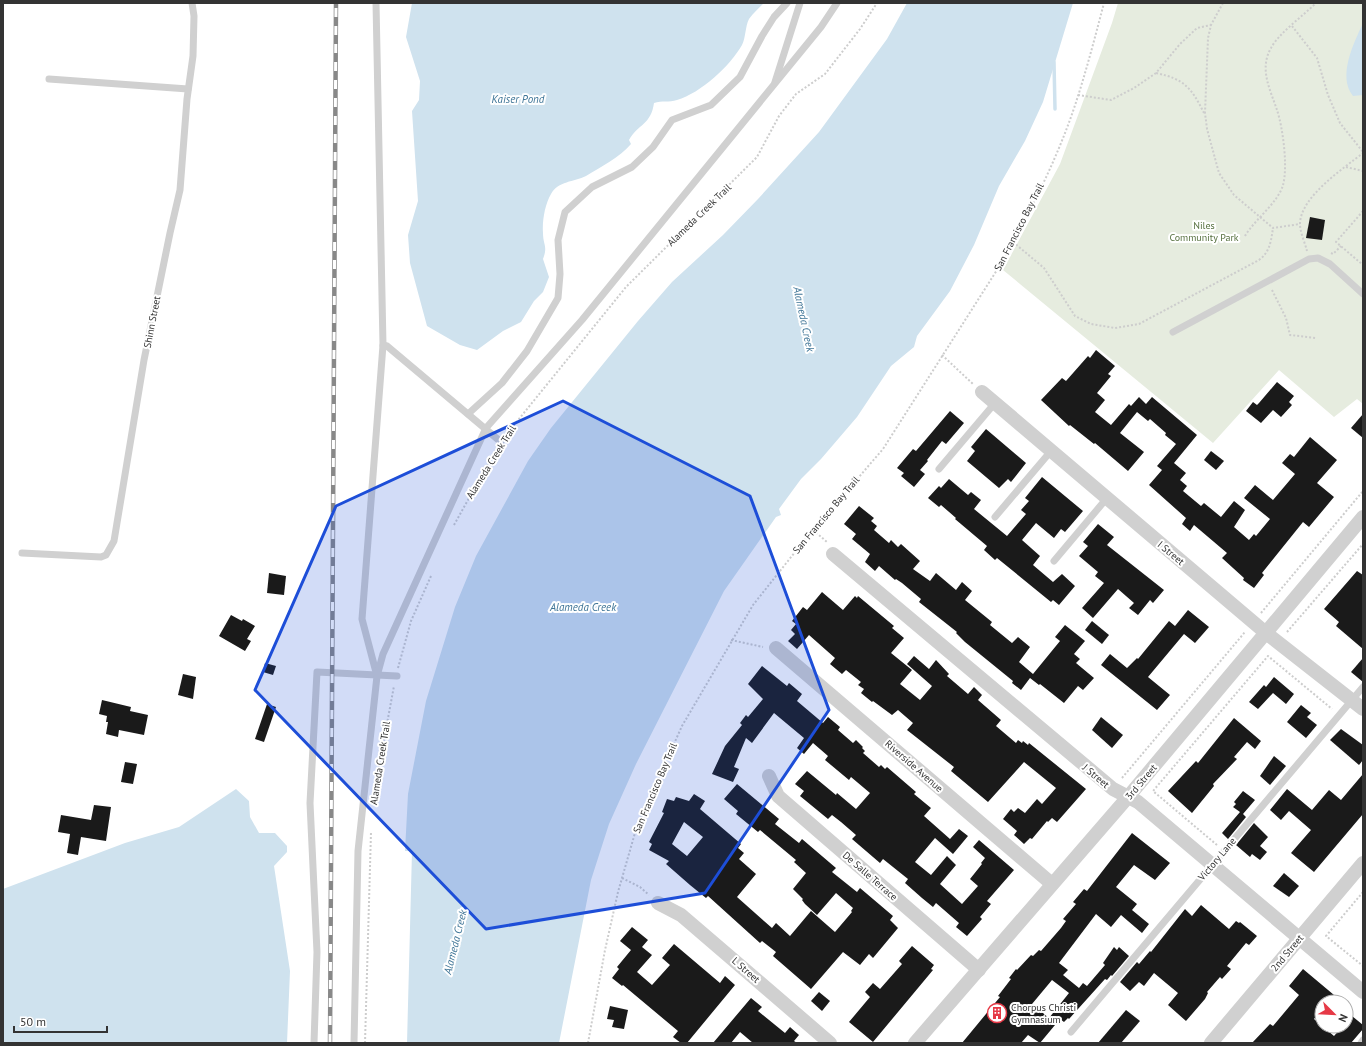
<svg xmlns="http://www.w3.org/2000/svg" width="1366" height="1046" font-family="'PT Sans',sans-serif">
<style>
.green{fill:#e6ecdf}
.water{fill:#cfe2ee}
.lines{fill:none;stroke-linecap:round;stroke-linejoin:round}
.stream{stroke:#cfe2ee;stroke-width:3.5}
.building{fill:#1a1a1a;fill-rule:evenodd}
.path{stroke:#cdcdcd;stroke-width:2;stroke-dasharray:2 2;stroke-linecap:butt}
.service{stroke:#d0d0d0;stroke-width:7}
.minor{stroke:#d0d0d0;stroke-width:14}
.rail-casing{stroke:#888;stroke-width:4.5}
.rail{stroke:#fff;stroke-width:3;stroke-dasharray:9;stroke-linecap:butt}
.marked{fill:#1d4ed8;fill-opacity:0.2;stroke:#1d4ed8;stroke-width:3;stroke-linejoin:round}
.labels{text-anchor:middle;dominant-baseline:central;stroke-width:4;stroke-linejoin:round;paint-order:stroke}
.street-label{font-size:10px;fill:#333;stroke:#fff}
.park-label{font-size:10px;fill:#56703f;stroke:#fff}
.poi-label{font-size:10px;fill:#333;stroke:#fff;text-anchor:start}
.water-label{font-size:11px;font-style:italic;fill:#3f7597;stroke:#fff}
</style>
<rect width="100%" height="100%" fill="#fff"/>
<polygon class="green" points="1118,3 1363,3 1363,404 1357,399 1334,417 1279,370 1213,443 1003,270 1060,164 1112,23"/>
<g class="water">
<path d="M412,3H764C759,8 753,13 749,19C745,27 746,37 742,45C730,66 701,93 677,100C669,103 662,100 654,103C651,125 638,124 629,140L631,144C620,157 601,167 586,176C574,182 558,181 551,194C545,204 542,221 543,233C543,245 548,246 543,259L549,277L543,292L534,301L521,322L503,331L477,350L460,345L427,326L410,263L408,235L418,201L412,111L419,100L420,81L406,37Z"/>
<polygon points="907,3 1073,3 1043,102 1025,141 999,186 974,245 950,291 917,336 914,347 891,366 857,417 821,459 801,479 779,509 781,515 776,517 724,591 636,764 609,824 591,880 559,1043 407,1043 412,851 405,851 408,794 426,701 455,607 476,556 528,461 551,428 638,321 672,282 723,235 758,199 819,132 887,39"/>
<path d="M1363,23V95L1353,96C1337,76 1354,43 1363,23Z"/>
<polygon points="236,789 249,801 250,817 259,833 275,833 287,846 287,852 274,866 290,971 287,1043 3,1043 3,889 125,843 179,827"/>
</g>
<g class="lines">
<polyline class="stream" points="1054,62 1055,109"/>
</g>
<g class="building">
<polygon points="1310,217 1325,220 1322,240 1306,238"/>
<polygon points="1096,350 1115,366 1108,374 1111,376 1097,393 1105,400 1095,412 1111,425 1129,404 1131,406 1139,397 1146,404 1152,397 1197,435 1174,463 1186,473 1180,480 1187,486 1183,491 1201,506 1204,503 1221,517 1234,501 1245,510 1234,527 1249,540 1254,534 1256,536 1270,519 1244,498 1255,485 1273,500 1295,474 1282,463 1290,454 1294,457 1310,437 1337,460 1317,483 1334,497 1309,527 1303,522 1262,573 1264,575 1254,588 1243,580 1244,578 1222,558 1227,553 1194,525 1190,531 1182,524 1186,518 1149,485 1162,470 1157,466 1176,444 1165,435 1166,433 1150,419 1148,421 1137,412 1120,433 1144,452 1128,471 1095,443 1094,444 1070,425 1069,426 1041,400 1062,378 1066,381 1088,356 1090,358"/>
<polygon points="1277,382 1294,396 1289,402 1292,405 1281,417 1273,410 1261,423 1246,411 1253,402 1257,405 1259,403"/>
<polygon points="950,411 964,423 946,444 942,441 927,460 928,461 920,470 925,474 914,487 901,476 904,473 897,468 913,449 916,451"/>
<polygon points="1363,414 1363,438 1351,428"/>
<polygon points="986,429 1026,463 1011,482 1008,479 999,488 967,461 975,451 971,447"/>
<polygon points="1211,451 1224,461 1216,470 1204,460"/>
<polygon points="1042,477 1083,511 1065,532 1061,529 1054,538 1036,523 1022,540 1040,556 1033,565 1053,582 1062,574 1075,586 1059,605 1053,600 1051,602 997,558 995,560 984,550 987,546 955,519 956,518 941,505 939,507 928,498 939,486 941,488 949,479 968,495 971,492 981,500 974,509 1007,536 1026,514 1021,510 1029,501 1025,498"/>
<polygon points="859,506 874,518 871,521 877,526 874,530 889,543 891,540 898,547 901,544 920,561 913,569 930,581 936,573 956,590 962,582 972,591 965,600 992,622 990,625 1012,643 1018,637 1030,647 1019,662 1033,674 1060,641 1055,637 1065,625 1085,641 1074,654 1080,659 1076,663 1094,678 1083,690 1078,686 1064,703 1040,684 1039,685 1030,678 1021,690 1012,683 1013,681 965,642 956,633 957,632 919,602 921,599 902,583 896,579 895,580 879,566 875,571 865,562 870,554 852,539 856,534 844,524"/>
<polygon points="1098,524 1114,537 1107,545 1164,590 1153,603 1150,600 1138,615 1129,608 1134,603 1118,589 1093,618 1082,608 1104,583 1095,576 1098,572 1079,556 1088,546 1083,542"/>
<polygon points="1357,571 1363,575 1363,649 1336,626 1339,622 1324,609"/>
<polygon points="269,573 286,576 284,595 267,593"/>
<polygon points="822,592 843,610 855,596 857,598 858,596 894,626 892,628 904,638 891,653 912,670 900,684 920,700 932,686 907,664 914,656 929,669 936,660 949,674 947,676 968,694 974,687 982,695 978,700 1001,720 996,726 1016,743 1018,740 1022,743 1023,741 1028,745 1029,743 1086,789 1057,822 1052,818 1048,822 1047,821 1032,839 1030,838 1024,844 1014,835 1017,831 1003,819 1011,809 1014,812 1018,808 1025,813 1037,799 1042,804 1056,788 1024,762 988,802 951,771 954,767 907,730 913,723 898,710 892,715 873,701 872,702 861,693 864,689 858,685 861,682 846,670 842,674 830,664 835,658 809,635 797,649 788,641 795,634 791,630 796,624 792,621 803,607 807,610"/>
<polygon points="1188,610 1209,627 1195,643 1184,634 1148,677 1170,695 1157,710 1101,665 1110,654 1127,668 1137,658 1138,659 1169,621 1175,626"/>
<polygon points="231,615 242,621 243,619 255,626 247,639 251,641 245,651 219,636"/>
<polygon points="1092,621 1109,635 1102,644 1085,630"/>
<polygon points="1363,658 1363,682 1351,672"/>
<polygon points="265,663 276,666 273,675 263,672"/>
<polygon points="762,666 787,686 789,683 802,694 797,701 823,723 828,717 840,727 838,730 853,743 856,740 863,747 862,748 865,751 863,753 879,767 881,765 885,769 887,767 916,792 914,794 931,808 924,816 950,839 959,829 968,836 953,854 935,838 915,862 931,875 947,856 956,865 940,884 962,904 978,886 970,879 982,864 981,863 985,858 973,847 979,840 1014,870 987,901 991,904 980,917 982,919 967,936 956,927 959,923 936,903 933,907 922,898 905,883 908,879 883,859 880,863 852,839 856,835 841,822 832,815 828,819 800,796 804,791 795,784 807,771 836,795 837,793 856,809 870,793 851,777 849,780 825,760 828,756 813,743 804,754 797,748 804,738 774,713 752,743 746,738 734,767 739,769 733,782 712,774 725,746 742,725 740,723 746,715 748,717 763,699 748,684"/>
<polygon points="183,674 196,677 193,699 178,695"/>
<polygon points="1274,677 1294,694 1286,704 1273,693 1258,709 1249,702 1264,685 1266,687"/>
<polygon points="102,700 131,707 130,711 148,715 144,735 119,730 118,737 106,734 108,722 106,722 107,716 99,714"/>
<polygon points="267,704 276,707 264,742 255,739"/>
<polygon points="1301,705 1311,713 1307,717 1317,725 1306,738 1287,722"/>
<polygon points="1101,717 1123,735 1112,748 1092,730"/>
<polygon points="1234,718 1261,741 1255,749 1247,742 1234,757 1237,759 1213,784 1214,786 1192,813 1168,791 1196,761 1198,763"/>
<polygon points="1341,729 1363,745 1363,760 1359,765 1330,740"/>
<polygon points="1274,756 1286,766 1270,785 1260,776"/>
<polygon points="125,762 137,764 133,784 121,782"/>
<polygon points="1363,774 1363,814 1314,872 1291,853 1311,830 1289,811 1281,820 1270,810 1287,789 1312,810 1329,790 1341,800"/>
<path d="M737,784L779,819L775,824L799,843L802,839L836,868L832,872L857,892L860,888L893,916L890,920L898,928L873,958L869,954L860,965L843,952L811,989L773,956L776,952L762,941L760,943L708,896L706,898L690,885L666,864L669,861L649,850L652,844L649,842L664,813L662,812L667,799L674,801L676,797L689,801L694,794L705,801L700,809L741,844L738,848L744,853L739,859L756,874L737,897L772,928L776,923L790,936L811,911L835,932L852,912L851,911L853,908L836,893L817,915L805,904L802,900L803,899L793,889L806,873L794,862L796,860L760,830L758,832L736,814L738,811L724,799ZM684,822L703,837L687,856L672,844Z"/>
<polygon points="1243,791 1255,800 1243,814 1246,817 1228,839 1222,833 1240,812 1233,807 1236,804 1234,802"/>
<polygon points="94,805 111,807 106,841 81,837 78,855 67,853 70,834 58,832 61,815 91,820"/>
<polygon points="1254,823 1268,837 1260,846 1267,852 1260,860 1252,854 1250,857 1236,845"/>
<path d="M1132,833L1170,863L1155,880L1134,865L1116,887L1137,904L1132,910L1149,924L1142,933L1121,915L1111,927L1096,914L1059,963L1068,970L1063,975L1079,988L1083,983L1087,986L1105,965L1103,963L1114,947L1117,950L1119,947L1129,956L1112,976L1111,975L1107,980L1105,979L1069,1019L1068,1018L1064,1022L1060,1019L1040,1043L1028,1035L1021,1043H962L1000,997L998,996L1011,979L1009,978L1016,969L1017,970L1031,955L1033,956L1039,950L1041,951L1061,928L1066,921L1063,919L1076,904L1073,902L1084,889L1087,891ZM1052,980L1069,993L1049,1018L1032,1004Z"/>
<polygon points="1284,873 1299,886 1289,897 1273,886"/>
<polygon points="1201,905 1229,929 1236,921 1239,923 1240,922 1257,936 1249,945 1246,943 1227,966 1231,969 1222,979 1220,977 1207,992 1208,993 1205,999 1186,1021 1168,1005 1178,993 1154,973 1144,986 1139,982 1130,991 1120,982 1137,962 1139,964 1150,951 1151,952 1185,909 1192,916"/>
<polygon points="632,927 648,940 642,947 652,955 637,972 652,985 670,965 662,958 674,944 720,983 725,976 735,985 687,1043 681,1043 673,1037 678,1031 623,985 622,986 612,978 619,969 617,967 631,950 620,941"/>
<polygon points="912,946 934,965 931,969 933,970 873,1042 849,1022 870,997 865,992 873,983 880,989 902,964 899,961"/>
<polygon points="1303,969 1334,995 1328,1002 1322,1002 1322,1009 1314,1019 1334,1036 1343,1026 1346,1026 1346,1023 1352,1016 1363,1025 1363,1029 1351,1043 1252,1043 1270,1024 1273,1026 1299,995 1289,986"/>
<polygon points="819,992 830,1001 822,1011 811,1001"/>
<polygon points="751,998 762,1007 758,1011 785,1033 790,1027 799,1035 794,1041 797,1043 753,1043 740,1032 731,1043 713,1043"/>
<polygon points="610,1006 628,1010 624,1029 612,1027 614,1020 607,1019"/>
<polygon points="1126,1010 1140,1021 1121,1043 1098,1043"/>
</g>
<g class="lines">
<g class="path">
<polyline points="1223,3 1211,25 1208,38 1205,113 1207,129 1219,173 1234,195 1273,228 1300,224"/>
<polyline points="1292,26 1317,58 1328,95 1340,123 1363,152"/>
<path d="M1156,73C1184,79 1191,87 1204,113"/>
<polyline points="1078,95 1111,100 1134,88 1156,73 1180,44 1197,28 1211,25"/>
<polyline points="1346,167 1363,171"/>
<polyline points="1363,211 1336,242 1363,265"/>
<path d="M1245,236C1255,219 1278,203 1283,185C1288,167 1283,128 1277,110C1270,89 1259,69 1271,48C1279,33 1303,16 1316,3"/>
<path d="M1013,242L1044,268L1075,316L1091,324L1115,328L1139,324L1259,260C1270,252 1271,241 1273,228"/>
<path d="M1307,251C1305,243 1300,232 1300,224C1300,197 1344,168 1363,153"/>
<polyline points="1331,253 1333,254 1341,246"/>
<polyline points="1272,290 1286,318 1290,335 1316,338"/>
<polyline points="942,355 973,384"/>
<polyline points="506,435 626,287 757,157 779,116 796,94 825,74 860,29 877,3"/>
<polyline points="454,525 496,450"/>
<polyline points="813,530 827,542"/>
<polyline points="1261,613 1363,491"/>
<polyline points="1287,632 1363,544"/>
<polyline points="731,640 763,647"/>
<polyline points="398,668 411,621 431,576"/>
<polyline points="378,772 394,686"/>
<polyline points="1122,778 1245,632"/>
<polyline points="1217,845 1153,791 1268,656 1332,709"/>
<polyline points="622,878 640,887 649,895"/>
<polyline points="1363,892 1326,936 1363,966"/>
<polyline points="365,1043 371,832"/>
<path d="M588,1043L605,950L618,892L637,826L682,726L753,605L803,542L883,449L997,270C1025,222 1052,170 1071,117C1084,80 1094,41 1104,3"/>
</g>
<g class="service">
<polyline points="376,3 383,345 362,619 377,676"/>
<polyline points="49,79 188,89"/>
<polyline points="775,82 800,3"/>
<polyline points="1173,332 1309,259 1318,258 1330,264 1363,294"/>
<polyline points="383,345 387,346 501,442"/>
<polyline points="468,414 502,383 527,351 558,298 560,274 558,240 565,212 592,187 632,167 653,147 672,120 711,105 740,77 762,36 774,17 787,3"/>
<polyline points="939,469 995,403"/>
<polyline points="995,517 1051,451"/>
<polyline points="22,553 101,557 106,555 114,541 144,360 170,233 180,190 187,99 193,56 194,16 192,3"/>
<polyline points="1054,561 1107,498"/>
<polyline points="1071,1032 1363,687"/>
<polyline points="314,1043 317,952 310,803 317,672 397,676"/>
<polyline points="354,1043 358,851 377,676 383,654 486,428 582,320 821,27 837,3"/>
<polyline points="1361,1043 1363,1040"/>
</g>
<g class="minor">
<polyline points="982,392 1266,633 1363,709"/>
<polyline points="833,554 1113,789 1138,802 1363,992"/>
<polyline points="776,648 1052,884"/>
<polyline points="769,776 778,796 979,970"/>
<polyline points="658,903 681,915 830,1043"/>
<polyline points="915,1043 1128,797 1363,517"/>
<polyline points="1211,1043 1363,863"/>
</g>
<g class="rail-casing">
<polyline id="rail" points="330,1043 336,3"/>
</g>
<use href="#rail" class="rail"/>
</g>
<path class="marked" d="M563,401L750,496L829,710L705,893L486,929L255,690L336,506Z"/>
<defs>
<g id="building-ring" transform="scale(1)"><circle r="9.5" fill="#fff" stroke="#e63946" stroke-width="1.5"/><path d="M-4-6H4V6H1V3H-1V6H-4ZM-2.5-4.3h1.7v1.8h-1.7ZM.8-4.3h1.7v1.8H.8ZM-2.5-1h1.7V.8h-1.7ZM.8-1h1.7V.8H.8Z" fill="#e63946"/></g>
</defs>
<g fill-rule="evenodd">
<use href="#building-ring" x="997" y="1013"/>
</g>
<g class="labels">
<g class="street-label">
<text transform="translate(699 215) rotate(-44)">Alameda Creek Trail</text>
<text transform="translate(1019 227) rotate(-63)">San Francisco Bay Trail</text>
<text transform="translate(152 322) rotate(-79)">Shinn Street</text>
<text transform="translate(491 462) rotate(-58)">Alameda Creek Trail</text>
<text transform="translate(826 515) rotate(-50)">San Francisco Bay Trail</text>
<text transform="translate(1171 553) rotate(40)">I Street</text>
<text transform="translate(380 763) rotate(-81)">Alameda Creek Trail</text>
<text transform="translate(914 766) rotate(41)">Riverside Avenue</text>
<text transform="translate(1096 776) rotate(40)">J Street</text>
<text transform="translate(1141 782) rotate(-50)">3rd Street</text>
<text transform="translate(655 788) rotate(-67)">San Francisco Bay Trail</text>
<text transform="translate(1217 859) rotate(-50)">Victory Lane</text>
<text transform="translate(870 876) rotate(41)">De Salle Terrace</text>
<text transform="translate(1287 953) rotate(-50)">2nd Street</text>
<text transform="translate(746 970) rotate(41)">L Street</text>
</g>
<g class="park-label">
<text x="1204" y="225">Niles<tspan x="1204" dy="12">Community Park</tspan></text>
</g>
<g class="poi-label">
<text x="1011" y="1007">Chorpus Christi<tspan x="1011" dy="12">Gymnasium</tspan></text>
</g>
<g class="water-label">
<text x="518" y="99">Kaiser Pond</text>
<text transform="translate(804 319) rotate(78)">Alameda Creek</text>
<text x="583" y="607">Alameda Creek</text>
<text transform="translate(455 942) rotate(-76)">Alameda Creek</text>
</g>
</g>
<rect width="1366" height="1046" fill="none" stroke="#333333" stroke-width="8"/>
<g transform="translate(1334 1014) rotate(114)"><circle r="19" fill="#ffffff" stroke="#adadad"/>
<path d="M0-3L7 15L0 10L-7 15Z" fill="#e63946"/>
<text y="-6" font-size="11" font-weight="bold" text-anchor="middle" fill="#333333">N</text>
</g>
<path d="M14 1026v6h93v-6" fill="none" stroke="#333333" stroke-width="2"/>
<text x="20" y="1026" font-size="12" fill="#333333" stroke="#ffffff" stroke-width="3" paint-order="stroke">50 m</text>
</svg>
